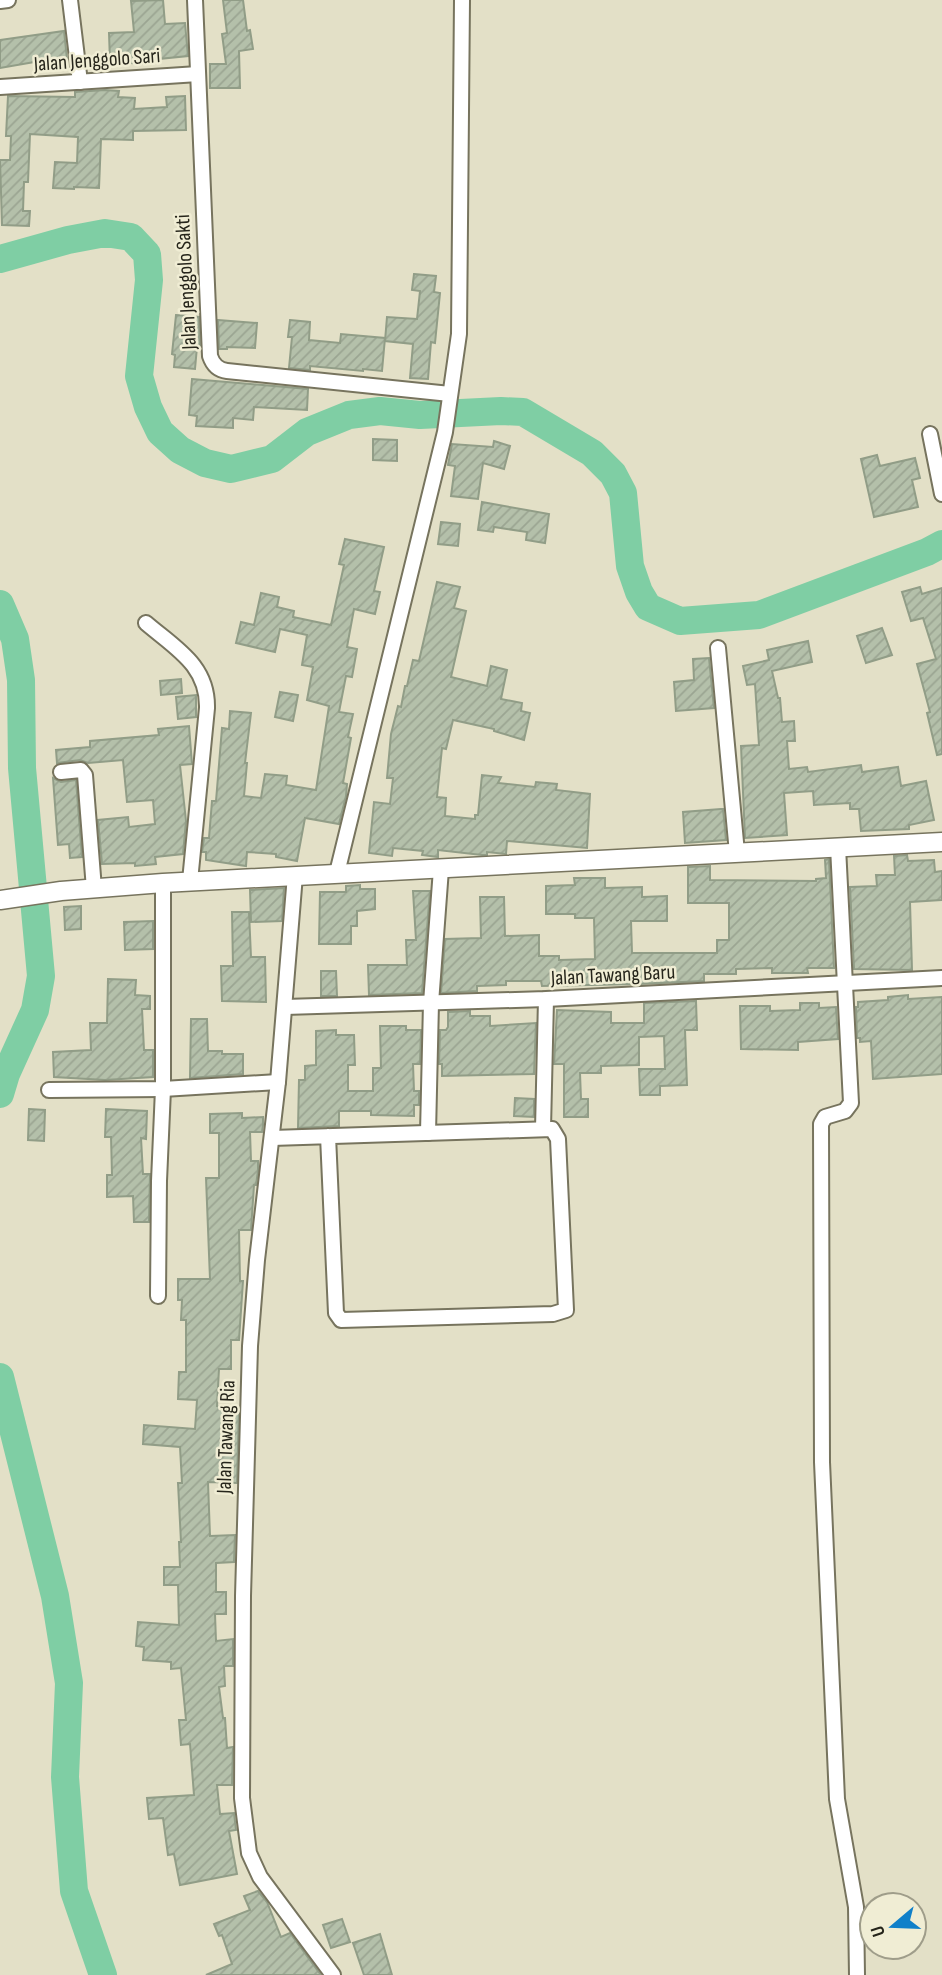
<svg xmlns="http://www.w3.org/2000/svg" width="942" height="1975" font-family="'Sofia Sans Condensed',sans-serif">
<style>
.lines{fill:none;stroke-linecap:round;stroke-linejoin:round}
.river{stroke:#7fcea4;stroke-width:28}
.building{fill:url(#building-hatch);stroke:#919d87;stroke-width:2}
.minor-casing{stroke:#77745e;stroke-width:18}
.tertiary-casing{stroke:#77745e;stroke-width:21}
.minor{stroke:#fff;stroke-width:14}
.tertiary{stroke:#fff;stroke-width:18}
.labels{text-anchor:middle;dominant-baseline:central;stroke-width:5;stroke-linejoin:round;paint-order:stroke}
.street-label{font-size:21px;fill:#26251b;stroke:#f0edd4}
</style>
<defs>
<pattern id="building-hatch" width="6" height="6" patternUnits="userSpaceOnUse" patternTransform="scale(1.75)"><rect width="6" height="6" fill="#b4c0aa"/><path d="M-1 1l2-2M0 6l6-6M5 7l2-2" fill="none" stroke="#9ba592"/></pattern>
</defs>
<rect width="100%" height="100%" fill="#e3e0c7"/>
<g class="lines">
<g class="river">
<polyline points="0,259 68,240 105,233 131,237 147,254 149,280 139,376 148,407 160,432 180,450 205,463 231,469 272,459 307,432 349,415 380,411 420,415 501,411 523,412 592,453 613,474 623,493 630,566 639,592 648,607 680,621 759,615 927,552 942,544"/>
<polyline points="0,604 15,639 21,680 22,768 41,976 35,1010 6,1074 0,1094"/>
<polyline points="0,1377 55,1596 69,1683 65,1777 74,1891 103,1975"/>
</g>
</g>
<g class="building">
<polygon points="163,0 165,24 185,23 188,56 149,60 149,64 110,62 109,33 134,32 131,1"/>
<polygon points="223,0 243,0 247,31 250,30 253,49 239,51 240,88 210,88 210,64 226,64 222,34 227,33"/>
<polygon points="64,31 67,59 46,62 46,60 0,68 0,40"/>
<polygon points="105,90 119,91 118,97 135,98 134,109 167,107 166,97 185,96 186,130 133,131 133,140 101,139 99,188 74,187 74,189 53,188 55,162 77,163 78,137 30,134 28,182 24,182 23,211 30,211 29,226 2,225 0,160 10,160 11,136 6,136 8,96 75,97 75,92"/>
<polygon points="414,274 436,276 434,292 440,293 435,343 431,342 428,379 410,378 413,344 385,341 387,317 417,319 420,291 412,290"/>
<polygon points="176,315 199,317 200,347 197,347 195,369 174,367 175,355 172,354"/>
<polygon points="218,320 257,323 255,348 227,347 227,349 219,349"/>
<polygon points="290,320 310,322 309,340 340,343 341,334 385,338 382,371 363,369 363,371 310,366 310,370 289,368 292,337 288,337"/>
<polygon points="192,379 308,389 307,410 254,407 253,420 233,418 233,428 196,426 197,416 189,415"/>
<polygon points="373,439 397,440 397,461 373,460"/>
<polygon points="494,441 510,446 504,469 483,463 478,499 451,496 455,466 448,465 452,444 493,447"/>
<polygon points="877,455 880,466 915,458 920,478 912,480 918,507 874,517 861,459"/>
<polygon points="482,502 549,514 545,543 526,540 527,532 494,527 493,532 478,530"/>
<polygon points="441,522 460,524 458,546 438,544"/>
<polygon points="345,539 384,547 374,591 380,592 375,614 354,609 347,647 357,649 352,677 346,676 339,712 353,714 348,737 351,738 343,783 347,784 346,796 339,824 305,818 297,861 276,857 276,854 247,852 246,866 206,860 206,852 202,852 204,838 209,838 212,801 216,801 222,728 229,729 230,711 251,713 245,763 247,763 244,796 261,798 265,774 287,776 286,785 316,790 329,706 307,700 313,667 302,665 307,635 280,629 275,652 236,643 241,622 254,625 261,593 279,597 277,607 294,611 293,617 331,625 344,565 339,564"/>
<polygon points="437,582 460,587 454,608 466,611 451,677 487,686 491,666 507,670 501,699 522,703 521,711 530,713 524,740 494,731 494,729 453,720 446,749 442,748 437,797 446,798 445,816 475,819 475,815 478,815 482,775 501,777 498,783 535,787 536,782 557,784 556,790 590,794 587,848 507,841 506,854 487,852 487,855 482,855 438,850 438,857 422,855 423,851 393,848 392,856 369,853 374,802 390,804 393,778 387,778 391,734 398,706 401,707 405,686 407,686 413,660 419,661"/>
<polygon points="920,587 922,594 942,588 942,754 937,755 927,713 930,712 917,664 936,659 923,618 911,621 902,592"/>
<polygon points="882,628 892,655 866,663 857,636"/>
<polygon points="808,641 812,662 772,671 778,698 780,698 782,722 794,721 795,741 787,741 789,769 807,767 808,772 861,765 862,772 898,767 901,786 926,781 934,820 909,825 909,829 861,831 859,809 850,809 850,803 814,805 813,791 784,793 787,835 745,838 741,746 759,745 755,684 747,685 743,666 769,660 767,650"/>
<polygon points="709,658 714,708 676,711 674,682 694,680 693,659"/>
<polygon points="181,679 182,693 161,695 160,681"/>
<polygon points="280,692 298,695 293,721 275,717"/>
<polygon points="196,695 196,717 178,719 176,697"/>
<polygon points="189,726 192,764 180,765 186,821 183,854 155,857 156,864 135,866 135,863 102,864 98,820 128,817 129,827 155,824 153,800 127,802 123,760 88,763 80,760 57,763 56,750 90,747 90,741 159,735 158,729"/>
<polygon points="53,778 61,782 76,780 82,857 70,858 69,844 58,845"/>
<polygon points="721,809 723,809 726,840 685,843 683,812"/>
<polygon points="907,855 908,861 934,860 935,872 942,871 942,900 910,902 912,970 854,969 850,887 877,886 876,875 895,875 894,856"/>
<polygon points="829,859 834,968 807,968 808,973 772,973 772,968 736,969 736,974 704,974 704,981 639,984 542,986 541,981 506,981 506,985 477,986 477,991 441,993 445,939 481,938 480,897 504,897 505,936 539,935 539,956 559,956 559,960 595,959 594,918 575,918 575,914 546,914 546,886 575,885 574,878 605,878 605,888 642,887 642,897 667,896 667,921 631,921 632,953 717,953 717,940 729,940 729,903 688,903 688,867 710,866 710,880 816,881 816,879 826,878 825,860"/>
<polygon points="360,885 360,889 375,889 375,909 357,911 357,926 351,926 351,944 319,944 320,892 346,892 346,886"/>
<polygon points="284,888 282,921 251,922 250,890"/>
<polygon points="413,891 430,891 422,993 369,995 368,965 407,965 406,940 416,940"/>
<polygon points="81,906 81,929 65,930 64,907"/>
<polygon points="232,912 249,912 251,957 265,957 266,1002 222,1001 221,966 233,966"/>
<polygon points="153,921 153,949 125,950 124,922"/>
<polygon points="321,971 336,971 337,996 321,996"/>
<polygon points="108,979 136,980 135,995 150,996 150,1009 142,1009 144,1050 153,1050 153,1077 105,1080 54,1077 53,1052 91,1050 90,1023 107,1023"/>
<polygon points="908,995 908,999 942,997 942,1074 873,1079 871,1041 860,1042 860,1038 857,1038 856,1007 858,1007 858,1002 888,1000 888,997"/>
<polygon points="696,1001 697,1030 685,1030 687,1085 660,1086 660,1095 640,1095 639,1069 665,1069 664,1036 639,1037 639,1065 601,1066 601,1073 580,1073 581,1099 588,1099 588,1117 564,1117 564,1064 554,1064 557,1010 611,1012 611,1023 644,1023 644,1003"/>
<polygon points="800,1003 819,1003 819,1008 836,1007 838,1039 798,1042 798,1050 741,1049 740,1006 770,1006 770,1011 800,1010"/>
<polygon points="470,1011 470,1016 490,1016 490,1026 536,1023 534,1074 442,1076 442,1064 439,1064 440,1030 446,1030 448,1027 448,1012"/>
<polygon points="191,1019 207,1019 208,1051 222,1051 222,1054 243,1054 243,1074 190,1078"/>
<polygon points="380,1026 406,1026 406,1030 421,1030 420,1064 413,1064 414,1091 419,1091 419,1105 414,1105 414,1116 371,1115 371,1111 339,1111 339,1126 298,1128 299,1080 305,1080 305,1066 316,1065 316,1031 336,1030 336,1035 354,1035 355,1065 348,1065 348,1091 373,1091 373,1068 381,1068"/>
<polygon points="515,1098 534,1099 534,1117 514,1116"/>
<polygon points="29,1109 45,1110 44,1141 28,1140"/>
<polygon points="106,1109 147,1111 146,1139 141,1138 143,1174 150,1174 149,1222 134,1222 133,1196 107,1197 107,1175 112,1175 111,1137 105,1137"/>
<polygon points="242,1113 242,1118 263,1117 263,1125 262,1132 250,1132 251,1161 258,1161 258,1171 256,1185 254,1185 251,1230 239,1230 240,1281 243,1281 239,1340 231,1340 231,1369 219,1369 217,1406 239,1408 237,1483 208,1482 210,1536 235,1535 234,1562 216,1563 216,1592 226,1592 226,1614 215,1614 216,1641 233,1639 233,1666 224,1666 225,1686 219,1687 223,1718 225,1718 227,1748 233,1747 232,1785 217,1785 220,1814 234,1813 236,1830 229,1831 237,1874 180,1885 174,1854 168,1855 163,1818 149,1819 147,1798 194,1795 190,1744 181,1745 179,1720 186,1720 181,1668 171,1669 171,1662 143,1660 144,1647 136,1646 138,1622 179,1625 178,1585 164,1585 164,1567 180,1567 179,1542 181,1542 178,1483 182,1483 180,1447 143,1444 144,1425 195,1429 197,1400 178,1399 179,1372 186,1372 186,1320 181,1320 182,1300 178,1300 178,1279 210,1279 206,1178 219,1178 219,1133 210,1133 210,1114"/>
<polygon points="258,1891 267,1902 281,1937 290,1933 321,1975 206,1975 232,1964 222,1935 219,1936 214,1924 250,1910 244,1896"/>
<polygon points="342,1919 350,1942 331,1948 323,1925"/>
<polygon points="380,1934 392,1975 364,1975 353,1943"/>
</g>
<g class="lines">
<g class="minor-casing">
<g id="minor">
<polyline points="70,0 80,82"/>
<path d="M195,0L210,356C213,365 218,370 227,371L450,394"/>
<polyline points="0,1 8,0"/>
<polyline points="0,87 198,74"/>
<polyline points="930,434 942,494"/>
<path d="M146,623C175,648 208,665 207,708L190,881"/>
<polyline points="718,648 737,853"/>
<polyline points="61,772 81,770 85,775 94,889"/>
<polyline points="838,847 851,1103 845,1111 825,1117 821,1124 822,1462 837,1799 856,1907 857,1975"/>
<polyline points="337,873 445,432 459,334 462,0"/>
<polyline points="295,875 278,1082 257,1260 250,1346 243,1596 242,1798 249,1853 260,1877 333,1975"/>
<polyline points="285,1007 546,999 942,978"/>
<polyline points="49,1090 163,1089 278,1082"/>
<polyline points="543,1129 546,999"/>
<polyline points="428,1133 431,1003 441,869"/>
<polyline points="272,1138 552,1129 558,1139 566,1310 553,1314 341,1320 336,1313 328,1136"/>
<polyline points="158,1296 159,1181 163,1089 163,883"/>
</g>
</g>
<g class="tertiary-casing">
<polyline id="tertiary" points="0,900 61,891 163,883 942,842"/>
</g>
<use href="#minor" class="minor"/>
<use href="#tertiary" class="tertiary"/>
</g>
<g class="labels">
<g class="street-label">
<text transform="translate(97 60) rotate(-4)">Jalan Jenggolo Sari</text>
<text transform="translate(186 282) rotate(-93)">Jalan Jenggolo Sakti</text>
<text transform="translate(613 975) rotate(-3)">Jalan Tawang Baru</text>
<text transform="translate(226 1437) rotate(-88)">Jalan Tawang Ria</text>
</g>
</g>
<g transform="translate(893 1926) rotate(251)"><circle r="33" fill="#f0edd4" stroke="#9f9d8a" stroke-width="2"/>
<path d="M0-5L12 26L0 18L-12 26Z" fill="#1080c9"/>
<text y="-10" font-size="19" font-weight="bold" text-anchor="middle" fill="#26251b">U</text>
</g>
</svg>
